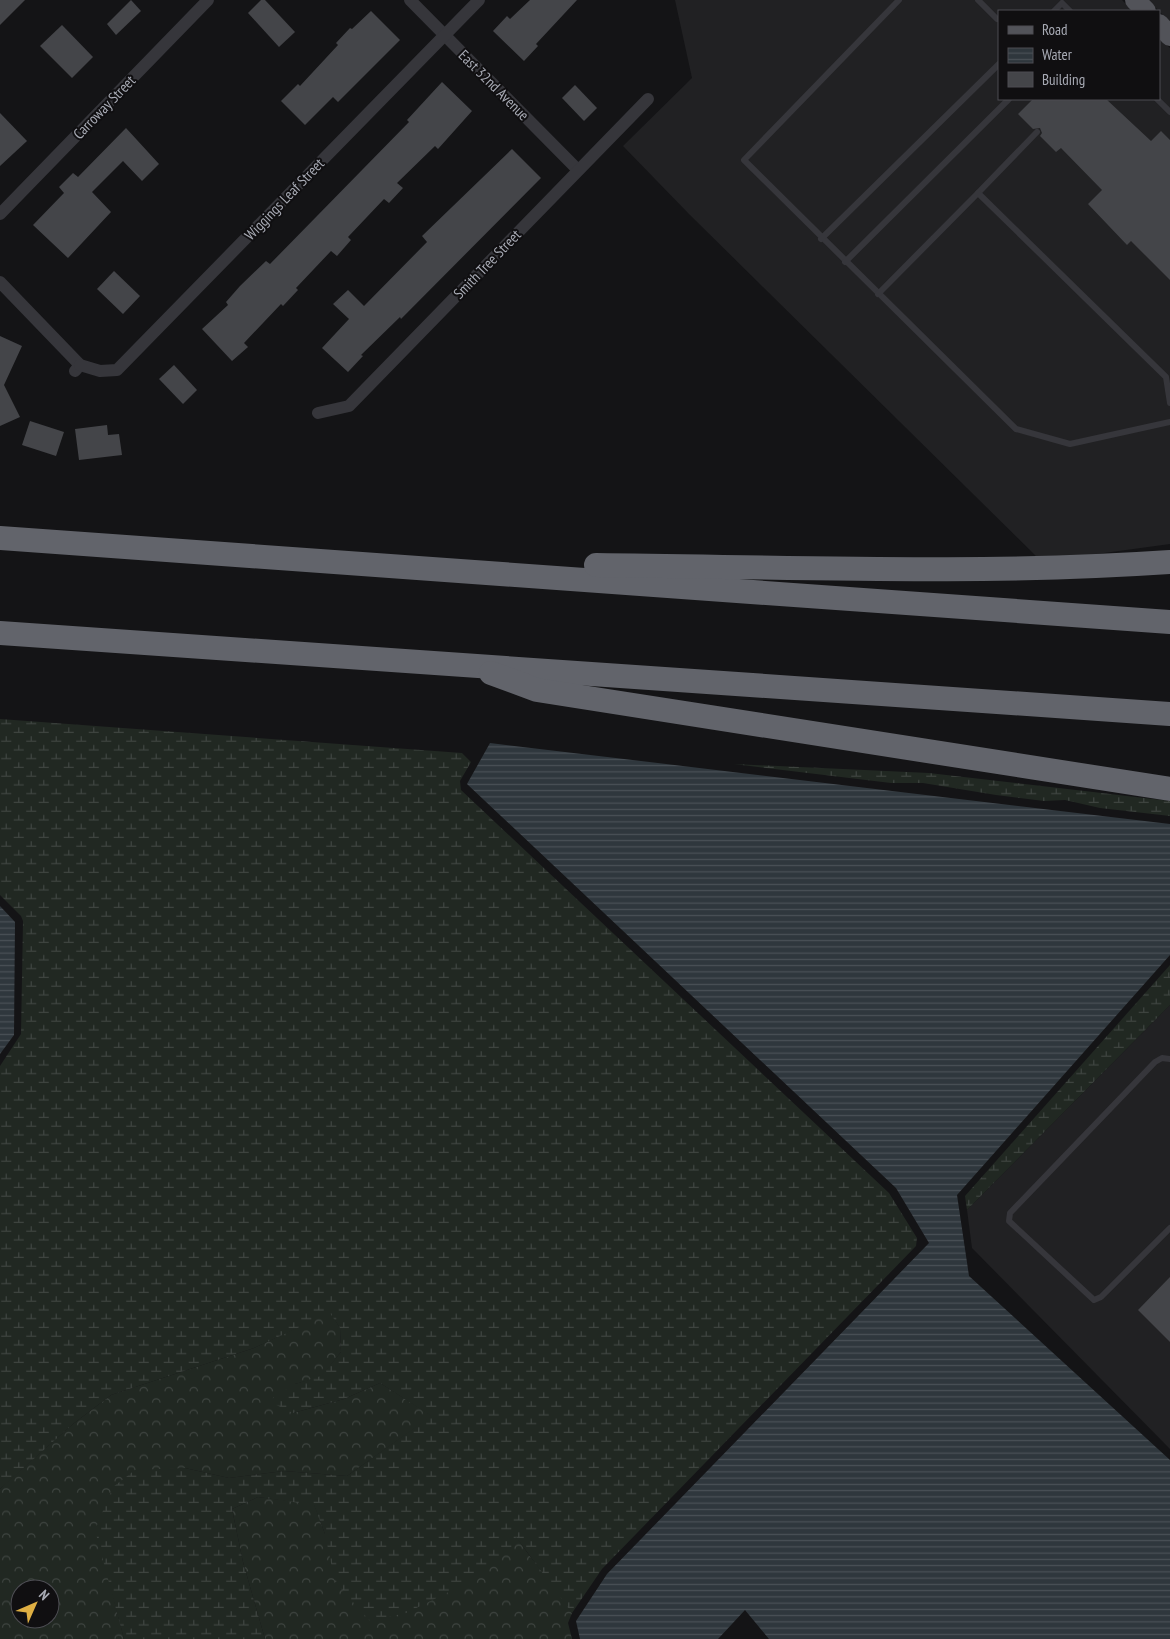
<svg xmlns="http://www.w3.org/2000/svg" width="1170" height="1639" font-family="'PT Sans Narrow',sans-serif">
<style>
.built{fill:#212123}
.forest{fill:url(#forest-crowns);fill-rule:evenodd}
.wetland{fill:url(#wetland-marsh)}
.water{fill:url(#water-rules)}
.building{fill:#444549}
.lines{fill:none;stroke-linecap:round;stroke-linejoin:round}
.service{stroke:#36363b;stroke-width:6}
.minor{stroke:#36363b;stroke-width:12}
.primary{stroke:#525359;stroke-width:20}
.motorway{stroke:#62646b;stroke-width:24}
.labels{text-anchor:middle;dominant-baseline:central;stroke-width:4;stroke-linejoin:round;paint-order:stroke}
.street-label{font-size:15px;fill:#a8abb5;stroke:#100f11}
</style>
<defs>
<pattern id="forest-crowns" width="20" height="18" patternUnits="userSpaceOnUse" patternTransform="scale(1.25)"><rect width="20" height="18" fill="#212822"/><path d="M2 6a3 3 0 1 1 6 0M12 15a3 3 0 1 1 6 0" fill="none" stroke="#3e4440"/></pattern>
<pattern id="wetland-marsh" width="20" height="14" patternUnits="userSpaceOnUse" patternTransform="scale(1.25)"><rect width="20" height="14" fill="#212822"/><path d="M1 5h8M5 5V1M11 12h8M15 12V8" fill="none" stroke="#3e4440"/></pattern>
<pattern id="water-rules" width="6" height="5" patternUnits="userSpaceOnUse" patternTransform="scale(1.25)"><rect width="6" height="5" fill="#2f373d"/><path d="M0 2.5h6" fill="none" stroke="#4a5157"/></pattern>
</defs>
<rect width="100%" height="100%" fill="#141416"/>
<g class="built">
<polygon points="675,0 1122,0 1133,11 999,11 999,99 1159,99 1159,37 1170,48 1170,544 1060,559 1037,557 689,214 623,146 692,78"/>
<polygon points="1148,0 1170,0 1170,22"/>
<polygon points="1170,1005 1170,1449 972,1248 967,1210"/>
</g>
<g class="forest">
<path d="M330,1312L340,1328L341,1352L321,1377L295,1384L293,1413L344,1399L380,1383L432,1416L347,1476L284,1471L229,1478L185,1468L111,1588L124,1639H0V1489L5,1484L73,1424L111,1395L254,1348ZM20,1589H50V1619H20Z"/>
<path d="M258,1497L314,1504L325,1534L516,1536C533,1563 556,1586 572,1613L568,1623L572,1639H265L243,1562L232,1509Z"/>
</g>
<g class="wetland">
<polygon points="0,719 462,753 471,762 460,781 461,790 889,1193 917,1238 916,1246 602,1569 572,1613 516,1537 513,1549 463,1585 406,1613 370,1621 335,1582 325,1534 314,1505 258,1497 232,1509 243,1562 265,1639 124,1639 95,1530 113,1487 135,1470 185,1468 229,1478 284,1471 347,1476 431,1416 380,1383 344,1399 293,1413 268,1401 295,1384 321,1376 341,1352 340,1328 330,1313 254,1348 111,1395 73,1424 0,1489 0,1066 21,1034 23,921 21,916 0,895"/>
<polygon points="734,764 929,773 1170,801 1170,816 1100,808 1065,800 1044,801 996,795 923,783 891,783"/>
<polygon points="1170,965 1170,1005 967,1210 965,1196"/>
</g>
<g class="water">
<polygon points="490,743 1170,824 1170,955 957,1195 969,1276 1170,1460 1170,1639 769,1639 745,1610 718,1639 580,1639 576,1621 607,1574 929,1243 896,1188 467,784"/>
<polygon points="0,906 15,922 14,1035 0,1054"/>
</g>
<g class="building">
<polygon points="0,0 25,0 0,25"/>
<polygon points="131,0 141,11 116,35 107,24"/>
<polygon points="261,0 265,0 295,32 279,47 248,13"/>
<polygon points="530,0 577,0 536,44 538,46 524,61 493,31 507,16 510,19"/>
<polygon points="371,11 400,40 338,102 333,97 305,125 281,101 298,84 300,86 338,45 336,43 350,28 352,29"/>
<polygon points="62,25 93,57 72,78 40,46"/>
<polygon points="442,82 472,111 438,149 435,146 397,183 403,188 389,203 384,199 348,237 351,240 337,256 331,251 296,288 298,290 283,306 281,304 244,343 248,347 232,361 202,329 228,305 226,302 240,286 266,261 270,264 409,122 407,120"/>
<polygon points="575,85 597,108 584,121 562,98"/>
<polygon points="1033,99 1106,99 1151,141 1161,131 1170,140 1170,280 1131,241 1127,245 1088,204 1102,190 1061,148 1056,152 1040,136 1042,133 1040,128 1033,129 1018,114"/>
<polygon points="0,113 27,141 0,166"/>
<polygon points="126,128 159,164 142,181 123,161 92,192 111,212 68,258 33,225 64,193 59,187 73,173 78,177"/>
<polygon points="512,149 541,178 401,319 400,317 361,355 363,356 348,372 322,348 349,319 333,304 348,290 364,306 427,242 422,236"/>
<polygon points="114,271 140,296 123,314 97,289"/>
<polygon points="0,336 22,346 4,385 20,417 0,426"/>
<polygon points="174,365 197,390 183,404 159,379"/>
<polygon points="30,421 64,432 56,456 22,445"/>
<polygon points="107,425 108,435 119,434 122,455 79,460 75,429"/>
<polygon points="1170,1277 1170,1342 1138,1310"/>
</g>
<g class="lines">
<g class="service">
<polyline points="899,0 744,160 1016,429 1070,444 1170,422"/>
<polyline points="978,0 997,19"/>
<polyline points="1054,11 1062,3 1070,11"/>
<polyline points="1157,99 1170,112"/>
<polyline points="978,193 1037,132"/>
<polyline points="821,239 999,64"/>
<polyline points="845,262 1009,99"/>
<polyline points="878,294 978,193 1166,377 1170,403"/>
<polyline points="1170,1059 1162,1058 1155,1062 1010,1213 1009,1221 1094,1300 1101,1297 1170,1228"/>
</g>
<g class="minor">
<polyline points="410,0 578,170"/>
<polyline points="0,214 208,0"/>
<polyline points="0,282 80,365 75,371"/>
<polyline points="80,365 100,371 117,370 479,0"/>
<polyline points="318,413 349,406 648,99"/>
</g>
<g class="primary">
<polyline points="1135,0 1146,11"/>
<polyline points="1159,24 1170,36"/>
</g>
<g class="motorway">
<polyline points="0,538 1170,622"/>
<path d="M596,565C787,567 979,575 1170,562"/>
<polyline points="0,633 1170,714"/>
<polyline points="491,673 537,690 1170,789"/>
</g>
</g>
<g class="labels">
<g class="street-label">
<text transform="translate(494 85) rotate(45)">East 32nd Avenue</text>
<text transform="translate(104 107) rotate(-46)">Carroway Street</text>
<text transform="translate(284 199) rotate(-46)">Wiggings Leaf Street</text>
<text transform="translate(487 264) rotate(-46)">Smith Tree Street</text>
</g>
</g>
<rect x="998" y="10" width="162" height="90" fill="#100f11" stroke="#4d4d53"/>
<rect x="1008" y="26" width="25" height="8" fill="#525359" stroke="#4d4d53"/>
<text x="1042" y="35" font-size="15" fill="#a8abb5">Road</text>
<rect x="1008" y="48" width="25" height="15" fill="url(#water-rules)" stroke="#4d4d53"/>
<text x="1042" y="60" font-size="15" fill="#a8abb5">Water</text>
<rect x="1008" y="72" width="25" height="15" fill="#444549" stroke="#4d4d53"/>
<text x="1042" y="85" font-size="15" fill="#a8abb5">Building</text>
<g transform="translate(35 1604) rotate(45)"><circle r="24" fill="#100f11" stroke="#4d4d53"/>
<path d="M0-4L9 19L0 12L-9 19Z" fill="#dfaf43"/>
<text y="-8" font-size="14" font-weight="bold" text-anchor="middle" fill="#a8abb5">N</text>
</g>
</svg>
